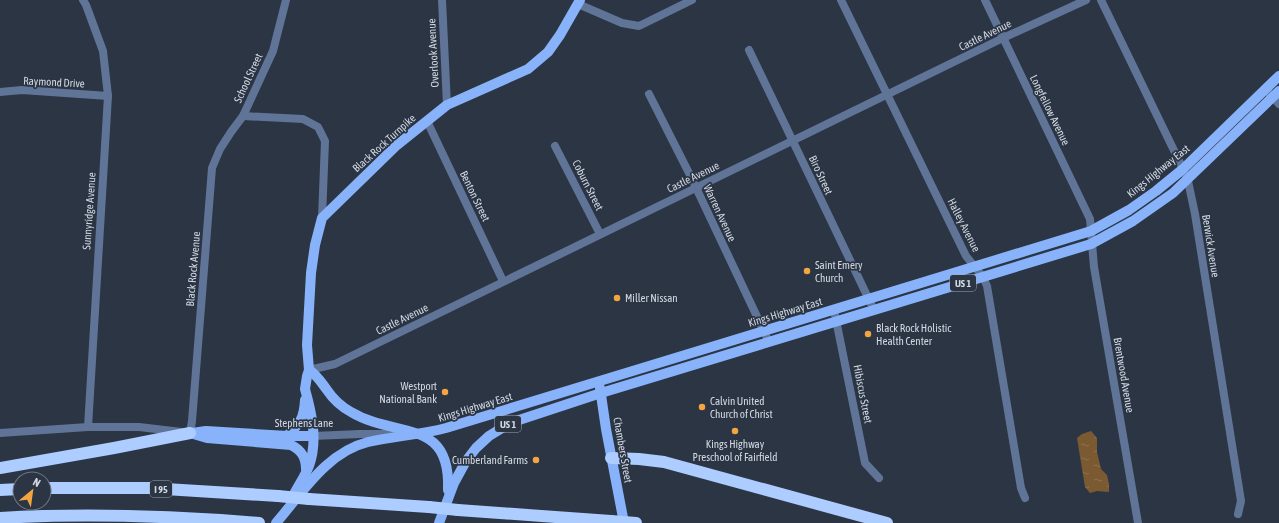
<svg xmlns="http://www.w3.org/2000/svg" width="1279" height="523" font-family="'Asap Condensed',sans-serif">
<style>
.water{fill:url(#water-ripples)}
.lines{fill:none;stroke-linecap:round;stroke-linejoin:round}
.street{stroke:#5f7497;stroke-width:8}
.primary{stroke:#88b3fa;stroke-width:10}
.highway{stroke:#adccff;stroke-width:12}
.highway-bridge{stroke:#adccff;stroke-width:12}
.poi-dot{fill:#f2a540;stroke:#2b3544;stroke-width:1.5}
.labels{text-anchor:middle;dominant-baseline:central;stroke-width:3.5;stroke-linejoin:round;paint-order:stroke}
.shield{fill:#2b3544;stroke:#a1a8b3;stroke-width:1}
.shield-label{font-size:10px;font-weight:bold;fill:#d3d9e3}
.street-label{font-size:11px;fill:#d3d9e3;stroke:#2b3544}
.poi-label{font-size:11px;fill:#d3d9e3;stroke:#2b3544;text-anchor:start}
</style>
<defs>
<pattern id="water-ripples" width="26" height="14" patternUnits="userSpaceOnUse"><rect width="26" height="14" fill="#7c5a31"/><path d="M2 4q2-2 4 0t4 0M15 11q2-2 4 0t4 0" fill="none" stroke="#8e714f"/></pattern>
</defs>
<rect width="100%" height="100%" fill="#2b3544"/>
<polygon class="water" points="1091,431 1097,438 1097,452 1101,469 1107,475 1109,484 1109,492 1097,491 1090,493 1085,487 1077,438 1082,434"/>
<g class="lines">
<g class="street">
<polyline points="83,0 86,5 103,51 108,96 88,427"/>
<polyline points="442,0 447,105"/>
<polyline points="841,0 966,256 983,277 987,286 1021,488 1025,498"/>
<polyline points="985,0 1090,219 1094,267 1138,523"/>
<polyline points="1101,0 1183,169 1188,181 1195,214 1241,501 1238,514"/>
<polyline points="578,4 622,23 639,26 692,0"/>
<polyline points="749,50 874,310"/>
<polyline points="0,92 22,90 108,96"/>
<polyline points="1269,93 1279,104"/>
<polyline points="649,94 691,177 769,342"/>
<polyline points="243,116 303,119 318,127 325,141 322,218"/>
<polyline points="427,121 503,281"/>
<polyline points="555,146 600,234"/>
<polyline points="834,310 865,463 879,478"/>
<polyline points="309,370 335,364 1003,38 1086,0"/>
<polyline points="0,433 88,427 139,427 190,433 192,421 212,168 220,149 231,132 243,116 273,51 286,0"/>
<polyline points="313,436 360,434 396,434"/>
</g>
<g class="primary">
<path d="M309,370C317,375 321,382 327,390C333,399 342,407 351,412C396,439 451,417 448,490"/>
<polyline points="600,388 606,429 624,523"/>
<path d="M190,433L207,438L291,445C301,450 306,457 306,469"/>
<polyline points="192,433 206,431 287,436 313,436"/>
<path d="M287,436C300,423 304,419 305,400"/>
<path d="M293,496C298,486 305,476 309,466C318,441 312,414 305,389L307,376L309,370L307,345L311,273L315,245L322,218L397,145L447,105L528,69L548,52L560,35L580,0"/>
<path d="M276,523C302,493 327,452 368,442C394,436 420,435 446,428L1091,231L1129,210L1156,191L1183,169L1279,76"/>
<polyline points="439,523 454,483 466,461 476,448 489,436 510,423 601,393 1091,244 1133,221 1173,193 1279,91"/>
</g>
<g class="highway">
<polyline points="611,458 639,459 664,462 887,523"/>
<polyline points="0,468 114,448 190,433"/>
<polyline points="44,488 149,488 278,496"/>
<polyline points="0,490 20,489"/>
<polyline points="309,499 429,507"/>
<polyline points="458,510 611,521"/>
<path d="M0,518C87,513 173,516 259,523"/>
</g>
<g class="highway-bridge">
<polyline points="278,496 309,499"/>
<polyline points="429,507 458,510"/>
<polyline points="611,521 636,523"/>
</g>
</g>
<g class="poi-dot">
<circle cx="807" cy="271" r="4"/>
<circle cx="617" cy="298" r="4"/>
<circle cx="868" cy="334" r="4"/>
<circle cx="445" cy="392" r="4"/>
<circle cx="702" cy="407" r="4"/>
<circle cx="735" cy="431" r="4"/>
<circle cx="536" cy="460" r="4"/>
</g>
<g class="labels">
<g class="shield">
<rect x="950" y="275" width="26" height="16" rx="3"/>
<rect x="495" y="416" width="26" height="16" rx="3"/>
<rect x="150" y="481" width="22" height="16" rx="3"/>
</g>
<g class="shield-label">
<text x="963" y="283">US 1</text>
<text x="508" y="424">US 1</text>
<text x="161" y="489">I 95</text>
</g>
<g class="street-label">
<text transform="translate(985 35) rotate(-26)">Castle Avenue</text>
<text transform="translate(433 53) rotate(-93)">Overlook Avenue</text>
<text transform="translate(248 78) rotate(-65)">School Street</text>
<text transform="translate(54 82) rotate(3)">Raymond Drive</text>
<text transform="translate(1050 110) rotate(64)">Longfellow Avenue</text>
<text transform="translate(384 143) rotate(-42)">Black Rock Turnpike</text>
<text transform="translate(1158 171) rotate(-39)">Kings Highway East</text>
<text transform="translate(821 175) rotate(65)">Biro Street</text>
<text transform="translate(693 177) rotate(-26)">Castle Avenue</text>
<text transform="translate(588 185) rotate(63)">Coburn Street</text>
<text transform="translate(475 196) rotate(64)">Benton Street</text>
<text transform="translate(89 211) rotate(-86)">Sunnyridge Avenue</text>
<text transform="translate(720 213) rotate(65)">Warren Avenue</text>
<text transform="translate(964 225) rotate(63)">Halley Avenue</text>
<text transform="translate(1211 246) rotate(81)">Berwick Avenue</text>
<text transform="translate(193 269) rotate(-85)">Black Rock Avenue</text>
<text transform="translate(785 312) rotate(-17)">Kings Highway East</text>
<text transform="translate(402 319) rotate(-26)">Castle Avenue</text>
<text transform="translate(1124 375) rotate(80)">Brentwood Avenue</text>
<text transform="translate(863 394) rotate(79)">Hibiscus Street</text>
<text transform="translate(475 407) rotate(-17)">Kings Highway East</text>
<text x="304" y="423">Stephens Lane</text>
<text transform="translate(623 450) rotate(80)">Chambers Street</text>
</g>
<g class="poi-label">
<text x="815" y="265">Saint Emery<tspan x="815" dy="13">Church</tspan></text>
<text x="625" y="298">Miller Nissan</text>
<text x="876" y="328">Black Rock Holistic<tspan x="876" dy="13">Health Center</tspan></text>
<text x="437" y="386" text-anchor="end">Westport<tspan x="437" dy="13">National Bank</tspan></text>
<text x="710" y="401">Calvin United<tspan x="710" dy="13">Church of Christ</tspan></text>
<text x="735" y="444" text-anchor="middle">Kings Highway<tspan x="735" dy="13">Preschool of Fairfield</tspan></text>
<text x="528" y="460" text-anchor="end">Cumberland Farms</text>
</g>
</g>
<g transform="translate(32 491) rotate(29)"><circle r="19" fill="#2b3544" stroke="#6e7784"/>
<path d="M0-3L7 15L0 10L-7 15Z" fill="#f2a540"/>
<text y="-6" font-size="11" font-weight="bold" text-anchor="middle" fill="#d3d9e3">N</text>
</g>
</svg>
